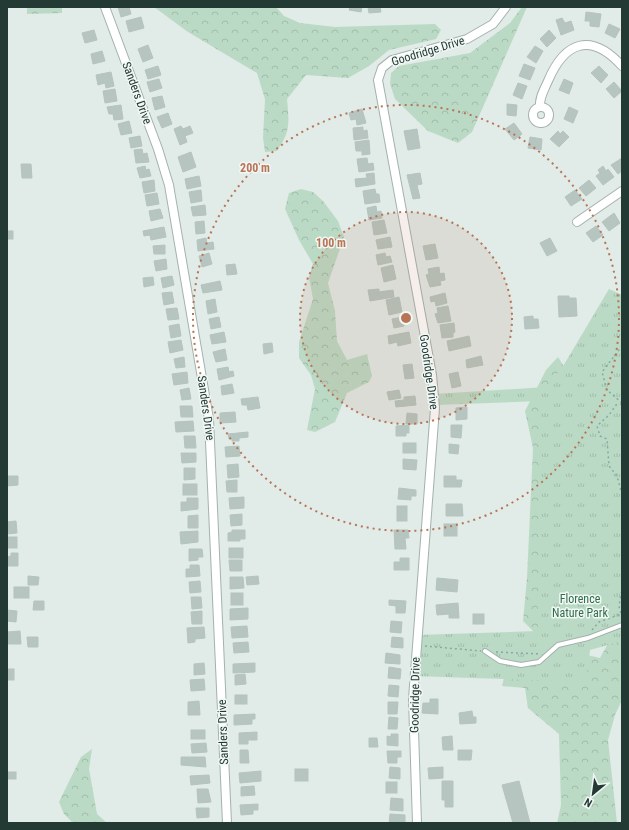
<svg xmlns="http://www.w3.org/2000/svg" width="629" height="830" font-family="'Roboto Condensed',sans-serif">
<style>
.forest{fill:url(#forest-crowns)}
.park{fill:url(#park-tufts)}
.building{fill:#b7c5c0;stroke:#b4c4be}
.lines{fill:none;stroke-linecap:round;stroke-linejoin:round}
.service-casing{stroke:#a4b2ae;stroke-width:6}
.minor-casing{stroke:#a4b2ae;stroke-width:10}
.path{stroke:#83aca1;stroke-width:1.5;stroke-dasharray:2 3;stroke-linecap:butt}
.service{stroke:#fff;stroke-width:4}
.minor{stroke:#fff;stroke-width:8}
.ring{fill:none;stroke:#b87456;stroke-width:2;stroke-dasharray:2 4}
.labels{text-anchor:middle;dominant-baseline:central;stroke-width:3;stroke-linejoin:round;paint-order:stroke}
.street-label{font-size:12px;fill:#233a34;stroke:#f1f7f4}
.park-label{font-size:12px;fill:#2f6e4a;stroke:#f1f7f4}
.centre{fill:#b87456;stroke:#f1f7f4;stroke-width:2}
.ring-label{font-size:12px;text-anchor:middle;font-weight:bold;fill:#b87456;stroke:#f1f7f4;stroke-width:3;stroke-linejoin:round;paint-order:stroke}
</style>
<defs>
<pattern id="forest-crowns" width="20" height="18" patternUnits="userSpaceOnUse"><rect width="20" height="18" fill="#bbdac5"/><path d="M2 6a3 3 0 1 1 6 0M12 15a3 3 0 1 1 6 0" fill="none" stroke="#a0bcaa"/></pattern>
<pattern id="park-tufts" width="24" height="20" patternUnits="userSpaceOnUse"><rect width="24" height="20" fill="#bbdac5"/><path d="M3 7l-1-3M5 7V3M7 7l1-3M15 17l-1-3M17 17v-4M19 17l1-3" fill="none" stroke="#a0bcaa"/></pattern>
</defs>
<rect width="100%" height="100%" fill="#e1ebe7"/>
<g class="forest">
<polygon points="27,7 62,7 62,13 27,14"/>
<path d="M154,7H276L284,16L300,23L335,27L435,24L441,30L436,39L389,50L369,66L348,78L306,75L287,99C289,122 291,131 277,151L265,152L263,138L265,99L257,73L188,32Z"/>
<polygon points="522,7 527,7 472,132 458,143 428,131 395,99 390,84 391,73 399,66 470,53 510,23"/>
<polygon points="301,189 313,192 323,201 338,221 344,237 328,283 335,311 337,341 347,360 367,354 372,376 369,382 347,393 335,422 315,432 307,430 315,389 311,375 299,358 299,342 313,299 309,277 313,264 299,240 285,209 289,193"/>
<polygon points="558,357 580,392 540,638 523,621 527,578 533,448 525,411 546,370"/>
<polygon points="622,635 622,700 615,715 608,740 617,823 557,823 561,805 559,734 528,708 525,688 502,686 505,674 579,653 600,658 610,640"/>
<polygon points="92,749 89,769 97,814 107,823 73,823 64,814 59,802 81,757"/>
</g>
<polygon class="park" points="609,289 622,295 622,641 590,650 586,682 414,676 418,635 538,631 541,401 435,405 434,394 546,387 562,368"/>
<g class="building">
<polygon points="118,7 129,7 131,14 121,17"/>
<polygon points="350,7 362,7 361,12 349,10"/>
<polygon points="368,7 380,7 381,12 369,13"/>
<polygon points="586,12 601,14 599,27 590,26 590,21 585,21"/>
<polygon points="141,17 144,28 129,32 126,21"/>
<polygon points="562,18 565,23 571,21 574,30 561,35 556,20"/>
<polygon points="609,24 620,29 615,38 605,33"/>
<polygon points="94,30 97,40 85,43 82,33"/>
<polygon points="549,30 556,38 547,47 540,39"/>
<polygon points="148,45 153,58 143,62 138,49"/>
<polygon points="535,46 543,51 536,63 527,57"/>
<polygon points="102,51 105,61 93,64 91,54"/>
<polygon points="524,64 535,68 530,80 519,76"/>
<polygon points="158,66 161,75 148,79 145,70"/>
<polygon points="599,66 608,75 601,83 591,73"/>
<polygon points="111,72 114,86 106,88 105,83 98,85 96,75"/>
<polygon points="159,79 162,88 150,92 147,82"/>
<polygon points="564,79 573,83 569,94 559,90"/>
<polygon points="614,82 622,91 614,98 606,89"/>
<polygon points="518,83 527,86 522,99 513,95"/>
<polygon points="115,89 117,101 105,103 103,91"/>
<polygon points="162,96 165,107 155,110 152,98"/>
<polygon points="507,104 517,105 516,116 507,115"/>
<polygon points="121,105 123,119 114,120 113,114 109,114 107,107"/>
<polygon points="569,107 578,111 573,123 564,119"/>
<polygon points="362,109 366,123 357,125 356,119 351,120 349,113"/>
<polygon points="168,113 172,124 162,128 157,117"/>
<polygon points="129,121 132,133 121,135 118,124"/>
<polygon points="514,123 522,134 514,140 505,129"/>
<polygon points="181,126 183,129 190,126 193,133 185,136 187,142 180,145 174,129"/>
<polygon points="363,127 363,131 367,130 368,138 354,140 353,128"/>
<polygon points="417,129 420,148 408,150 404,131"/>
<polygon points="558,131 560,134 563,131 569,137 559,147 550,139"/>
<polygon points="140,136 142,146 131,148 129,138"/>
<polygon points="530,137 542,139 541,150 528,148"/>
<polygon points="369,140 370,154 362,155 362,151 356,151 355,142"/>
<polygon points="142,149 143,154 147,153 149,162 136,163 134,150"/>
<polygon points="191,152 196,167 183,172 178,157"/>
<polygon points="367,158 368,164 373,163 374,170 359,172 357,159"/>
<polygon points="622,158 622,171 618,174 611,165"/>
<polygon points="21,164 31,164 32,178 22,178"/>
<polygon points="145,166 146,170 149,169 151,176 140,178 137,168"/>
<polygon points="603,166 606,171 608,169 614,177 603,185 596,176 600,173 598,170"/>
<polygon points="374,173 375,184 356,187 355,179 367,178 366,174"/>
<polygon points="420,173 422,184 417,185 420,198 413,199 407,175"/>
<polygon points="199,176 201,186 187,189 185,179"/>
<polygon points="154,180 155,191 144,193 142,182"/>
<polygon points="589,180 596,188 586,196 579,188"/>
<polygon points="375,189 376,194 379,194 380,202 365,204 363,191"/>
<polygon points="201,190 202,201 191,203 189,192"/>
<polygon points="575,190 582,199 571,206 565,197"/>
<polygon points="157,193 159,204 147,206 145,195"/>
<polygon points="205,205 206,215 193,216 191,207"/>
<polygon points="376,206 377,212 381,211 382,218 369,220 367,208"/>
<polygon points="160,209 163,218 151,221 149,211"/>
<polygon points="614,213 620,223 609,231 602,222"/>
<polygon points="384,220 387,233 374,235 372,222"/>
<polygon points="204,221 205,233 196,234 195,222"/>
<polygon points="596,226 603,235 593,242 586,233"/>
<polygon points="164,227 166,237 151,240 150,235 144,236 143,231"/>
<rect x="7" y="231" width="6" height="8"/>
<polygon points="390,237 392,247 378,249 376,240"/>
<polygon points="206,238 207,243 213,242 214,249 198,251 197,240"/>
<polygon points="550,238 557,251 547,256 540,243"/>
<polygon points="435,244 438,258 426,260 423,246"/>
<polygon points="165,245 165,254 154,254 153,246"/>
<polygon points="209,253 212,264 202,267 199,256"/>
<polygon points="385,253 386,257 390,256 392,262 378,265 376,255"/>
<polygon points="166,259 167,269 156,271 154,261"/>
<polygon points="235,264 237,274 227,275 226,265"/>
<polygon points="393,265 396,279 384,282 381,268"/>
<polygon points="439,267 440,274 444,273 445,280 440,281 441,285 430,287 426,275 429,274 428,269"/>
<polygon points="172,276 174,285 163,288 161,278"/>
<polygon points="153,277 154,285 144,287 143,278"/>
<polygon points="220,281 222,290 203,293 201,285"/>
<polygon points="379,289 379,292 393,290 394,297 370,301 368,290"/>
<polygon points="172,292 174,303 164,305 162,293"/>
<polygon points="445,293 447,303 436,306 435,301 431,302 430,297"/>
<polygon points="558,296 569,296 569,298 576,298 577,316 559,317"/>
<polygon points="399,297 402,312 389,315 386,300"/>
<polygon points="215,299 217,312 208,314 206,301"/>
<polygon points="448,306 451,321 438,323 435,314 438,313 437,308"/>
<polygon points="177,308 179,319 168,320 166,309"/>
<polygon points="533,316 533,319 538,319 539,328 525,329 524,317"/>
<polygon points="219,317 221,327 211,329 209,319"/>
<polygon points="403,317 404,326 394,328 392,319"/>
<polygon points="454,323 455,332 453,333 453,337 442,338 440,325"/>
<polygon points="179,324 181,336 171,338 169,326"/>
<polygon points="224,332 226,342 212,344 210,335"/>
<polygon points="409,332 411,343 398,346 397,342 389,344 388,336"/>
<polygon points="469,336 471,346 449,351 447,341"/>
<polygon points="181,340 183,350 170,353 168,342"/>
<polygon points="272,343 273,352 264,354 263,344"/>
<polygon points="225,349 227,360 216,362 213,352"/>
<polygon points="481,356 483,365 467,368 466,360"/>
<polygon points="184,357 185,367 176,368 174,359"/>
<polygon points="412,364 414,378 405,379 403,365"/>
<polygon points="228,367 229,372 233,371 234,376 219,380 217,369"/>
<polygon points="187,372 188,383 174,385 172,374"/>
<polygon points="458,372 461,386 452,388 449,374"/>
<polygon points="232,384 234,393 222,395 221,386"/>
<polygon points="189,388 191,399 182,400 180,390"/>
<polygon points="399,390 401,398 389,400 387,392"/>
<polygon points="415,396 416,405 396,407 395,401 404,400 404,397"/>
<polygon points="258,397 260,408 248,410 247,405 242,405 241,399"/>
<polygon points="180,406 192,406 193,417 181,417"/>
<polygon points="467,407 467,419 456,420 456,408"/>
<polygon points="235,412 236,422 220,423 220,413"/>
<polygon points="407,413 417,414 417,424 406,424"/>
<polygon points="193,421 194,431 176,432 175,422"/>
<polygon points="409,425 409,433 406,433 406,436 396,436 396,426"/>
<polygon points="451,425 462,425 461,438 451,437"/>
<polygon points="248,432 248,437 239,438 239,441 232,441 232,439 229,439 228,434"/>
<polygon points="184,436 195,436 196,448 185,448"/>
<rect x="403" y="443" width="13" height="10"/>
<polygon points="449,444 459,445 458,454 449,453"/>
<polygon points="239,446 240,456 226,457 225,447"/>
<polygon points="181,453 196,453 196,462 182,463"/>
<polygon points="403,459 417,460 416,470 403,469"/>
<polygon points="238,464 239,477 228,478 227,465"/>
<polygon points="184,468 195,468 195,479 184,480"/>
<polygon points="7,476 18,476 18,485 7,486"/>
<polygon points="444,476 456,476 456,480 462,480 461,487 444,487"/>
<polygon points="237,480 237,492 227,492 226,481"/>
<rect x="183" y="484" width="14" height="11"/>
<polygon points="399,488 416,490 416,496 411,496 411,500 398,499"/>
<polygon points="244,497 244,508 230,509 229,498"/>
<polygon points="187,498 198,498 198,509 181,511 181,502 187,502"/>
<polygon points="446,504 462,504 463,516 446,516"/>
<rect x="397" y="506" width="10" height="15"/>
<polygon points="242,514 242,525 231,526 230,515"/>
<polygon points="198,515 198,528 188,528 188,516"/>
<polygon points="16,521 17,533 7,534 7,522"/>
<rect x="444" y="524" width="13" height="12"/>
<polygon points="232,530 245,530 245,539 240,539 240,541 228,541 228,533 232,532"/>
<polygon points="394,530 408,530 409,538 405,538 406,549 395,549"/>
<polygon points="198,531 198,542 181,544 180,532"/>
<rect x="7" y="537" width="10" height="11"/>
<rect x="229" y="548" width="14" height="10"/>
<polygon points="189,549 202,549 203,557 198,557 198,560 189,561"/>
<polygon points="11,553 18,553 18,566 7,566 7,557 11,556"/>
<polygon points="400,558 409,558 409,570 394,570 394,562 400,562"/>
<polygon points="229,560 242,560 242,571 230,571"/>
<polygon points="190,565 199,565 200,576 186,577 186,569 190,569"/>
<polygon points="28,576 39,577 38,585 28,585"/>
<polygon points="258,576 259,584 247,585 246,577"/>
<polygon points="230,577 243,577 244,588 230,589"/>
<polygon points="437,578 458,580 457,592 436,590"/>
<polygon points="200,581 201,592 190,593 189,582"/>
<rect x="14" y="587" width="15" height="11"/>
<rect x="231" y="593" width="12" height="12"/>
<polygon points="191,597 201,597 202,608 192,609"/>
<polygon points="389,600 406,601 405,613 396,613 396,606 389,605"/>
<polygon points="34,601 44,601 44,610 33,610"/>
<polygon points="458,603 459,618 449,618 449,614 437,615 436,605"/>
<polygon points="248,608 248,619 230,620 230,609"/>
<polygon points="7,610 17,611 16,622 7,621"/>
<polygon points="202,611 202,624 192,624 191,612"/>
<rect x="473" y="614" width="11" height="10"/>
<polygon points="391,621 402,622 401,633 390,632"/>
<polygon points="247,626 248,637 232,638 231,627"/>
<polygon points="204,627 205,638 195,639 195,642 188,643 187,628"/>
<polygon points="20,631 21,644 7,644 7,632"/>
<polygon points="27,637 38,637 38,647 28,647"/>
<polygon points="392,637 403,638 403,648 391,647"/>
<polygon points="248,642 249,652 234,653 233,643"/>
<polygon points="386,653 400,655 400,664 385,663"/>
<polygon points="204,663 205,674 194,675 194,664"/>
<polygon points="255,663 255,672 233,673 233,664"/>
<polygon points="389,667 401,669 400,679 388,678"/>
<rect x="7" y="669" width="7" height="11"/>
<polygon points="245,674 246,684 235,685 235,675"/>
<polygon points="204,679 205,690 191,691 190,680"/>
<polygon points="389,685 399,686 398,697 388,696"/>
<rect x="235" y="695" width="12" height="9"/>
<polygon points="430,699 438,699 438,714 422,713 423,703 430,703"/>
<polygon points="199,701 200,715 188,715 188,702"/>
<polygon points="388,702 398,702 397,714 388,714"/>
<polygon points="472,711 473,717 476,717 476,723 460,724 459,713"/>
<polygon points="255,714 255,719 252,719 252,724 234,725 234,715"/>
<polygon points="389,717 398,718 397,729 388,729"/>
<rect x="191" y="730" width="14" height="9"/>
<polygon points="257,732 257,740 248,740 248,744 239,744 239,733"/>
<polygon points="391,734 398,734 398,746 387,745 387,736 391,737"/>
<polygon points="452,736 453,750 443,750 442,737"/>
<polygon points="369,738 377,738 378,747 369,747"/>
<polygon points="206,743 207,752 192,753 191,744"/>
<polygon points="240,750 248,750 249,763 240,763"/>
<polygon points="458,750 472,750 471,760 458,760"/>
<polygon points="387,751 401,751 401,757 397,757 397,763 388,763"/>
<polygon points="181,757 205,757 206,767 181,765"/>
<polygon points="390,767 400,768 400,779 389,778"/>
<polygon points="443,767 443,778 429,779 428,768"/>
<rect x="295" y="769" width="13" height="12"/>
<polygon points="261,771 261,781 240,783 239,773"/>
<rect x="7" y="772" width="9" height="7"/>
<polygon points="209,775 210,783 191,785 190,776"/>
<polygon points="442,781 453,781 453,807 445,807 445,800 442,800"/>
<polygon points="519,781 530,823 513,823 502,785"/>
<rect x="386" y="782" width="11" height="11"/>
<polygon points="254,786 255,795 241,796 241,787"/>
<polygon points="197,789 208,789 211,802 198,803"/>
<polygon points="391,798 403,799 403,811 390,810"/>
<polygon points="258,804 258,810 253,810 253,814 241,815 240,805"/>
<polygon points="196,808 209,808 209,817 197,818"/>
<polygon points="390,814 405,815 405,823 389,823"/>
</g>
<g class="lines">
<g class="service-casing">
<polyline id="service" points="485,651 500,661 521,665 539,662 558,645 588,638 622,625"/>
</g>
<g class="minor-casing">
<g id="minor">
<polyline points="105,7 158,149 169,185 209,419 227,823"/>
<path d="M540,107C539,98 544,90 548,81C565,41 591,32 622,66"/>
<circle cx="541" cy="115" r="8"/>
<polyline points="577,222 622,191"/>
<polyline points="417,823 413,699 435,408 432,375 378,80 382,68 392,60 467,39 493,24 506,7"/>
</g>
</g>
<g class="path">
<polyline points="622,403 607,390 602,372 622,346"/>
<polyline points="622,404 616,405 609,415 597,426 600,436 607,439 609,466 617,476 622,494"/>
<polyline points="592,630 599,622 621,614 619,606 622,589"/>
<polyline points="425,646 481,651"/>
<polyline points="496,652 541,654"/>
</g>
<use href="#service" class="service"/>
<use href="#minor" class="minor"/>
</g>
<circle cx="406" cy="318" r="106" fill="#b87456" fill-opacity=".12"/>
<g class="ring">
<circle cx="406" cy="318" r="106"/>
<circle cx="406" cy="318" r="213"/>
</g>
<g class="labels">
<g class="street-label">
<text transform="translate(428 51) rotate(-17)">Goodridge Drive</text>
<text transform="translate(137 93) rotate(70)">Sanders Drive</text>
<text transform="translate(429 372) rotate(82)">Goodridge Drive</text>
<text transform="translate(206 408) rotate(82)">Sanders Drive</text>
<text transform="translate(415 695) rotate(-89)">Goodridge Drive</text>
<text transform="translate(223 732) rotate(-92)">Sanders Drive</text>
</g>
<g class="park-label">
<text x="580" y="599">Florence<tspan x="580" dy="14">Nature Park</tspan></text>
</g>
</g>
<circle cx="406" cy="318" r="6" class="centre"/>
<g class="ring-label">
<text x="255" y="172">200 m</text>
<text x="331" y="247">100 m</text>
</g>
<rect width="629" height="830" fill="none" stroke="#233a34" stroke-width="16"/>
<g transform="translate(593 794) rotate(209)" stroke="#f1f7f4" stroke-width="3" paint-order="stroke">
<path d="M0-3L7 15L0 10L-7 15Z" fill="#233a34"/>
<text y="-6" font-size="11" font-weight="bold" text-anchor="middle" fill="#233a34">N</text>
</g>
</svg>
